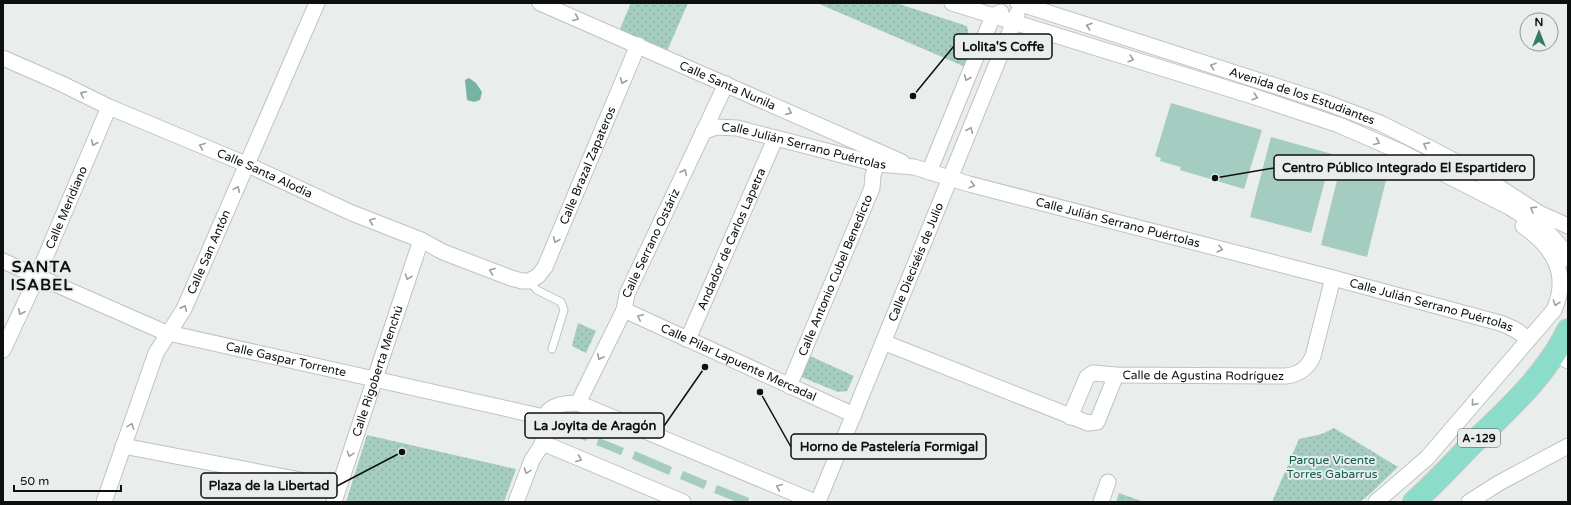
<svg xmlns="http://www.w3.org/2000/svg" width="1571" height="505" font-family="'Varela Round',sans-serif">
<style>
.grass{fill:#a5ccc0}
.park{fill:url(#park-dots)}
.water{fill:#75b4a2}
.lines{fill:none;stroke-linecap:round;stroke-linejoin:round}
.lane-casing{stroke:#bfc3c2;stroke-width:9}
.street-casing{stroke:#bfc3c2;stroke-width:17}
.primary-casing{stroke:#cacaca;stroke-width:24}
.lane{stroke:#fff;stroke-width:7}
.street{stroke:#fff;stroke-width:15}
.primary{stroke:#8cdcca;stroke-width:22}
.oneway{stroke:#9f9f9f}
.labels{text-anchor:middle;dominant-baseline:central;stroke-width:4;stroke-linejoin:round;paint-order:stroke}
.shield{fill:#e9edec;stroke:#505251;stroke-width:1}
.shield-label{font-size:11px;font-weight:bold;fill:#0e0f0f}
.street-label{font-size:12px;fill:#0e0f0f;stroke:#e9edec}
.park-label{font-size:12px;fill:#0c6150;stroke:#e9edec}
.district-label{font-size:16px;font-weight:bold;letter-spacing:1px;fill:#0e0f0f;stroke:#e9edec}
.leader{fill:none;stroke:#0e0f0f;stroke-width:1.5}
.callout-dot{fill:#0e0f0f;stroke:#e9edec;stroke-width:1.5}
.callout{fill:#e9edec;stroke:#0e0f0f;stroke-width:1.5}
.callout-label{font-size:13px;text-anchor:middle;font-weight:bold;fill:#0e0f0f}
</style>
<defs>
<pattern id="park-dots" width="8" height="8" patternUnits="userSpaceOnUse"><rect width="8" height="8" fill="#a5ccc0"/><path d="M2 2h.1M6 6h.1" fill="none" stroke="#8daea4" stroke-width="1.8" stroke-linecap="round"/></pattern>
</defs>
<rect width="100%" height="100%" fill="#e9edec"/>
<g class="grass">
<polygon points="1171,103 1262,130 1244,189 1180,170 1181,167 1160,161 1161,158 1155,156"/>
<polygon points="1271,137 1332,154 1311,233 1250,217"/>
<polygon points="1343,156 1389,168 1367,257 1321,245"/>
<polygon points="571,426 589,434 586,441 567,434"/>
<polygon points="599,438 624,448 621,455 596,445"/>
<polygon points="635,451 672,467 669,475 632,459"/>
<polygon points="683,471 707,481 704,489 680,479"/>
<polygon points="717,485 749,498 748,502 737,502 714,493"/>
</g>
<g class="park">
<polygon points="631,3 688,3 667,51 619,31"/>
<polygon points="817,3 896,3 967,26 974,62 963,66"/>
<polygon points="578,323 596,331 586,353 572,346"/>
<polygon points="808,355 854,376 847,391 838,392 799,376"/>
<polygon points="1334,428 1398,467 1371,493 1360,502 1272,502 1299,439 1322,434"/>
<polygon points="367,435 516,469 504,502 346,502"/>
<polygon points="1119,493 1144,502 1116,502"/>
</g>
<polygon class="water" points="469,78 476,83 482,92 480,100 474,102 467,100 465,80"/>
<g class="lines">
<g class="lane-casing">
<polyline id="lane" points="529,281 537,290 561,302 564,310 552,349"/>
</g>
<g class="street-casing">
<g id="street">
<path id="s1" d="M540,3L902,162"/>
<polyline points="952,3 1252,96 1339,125 1401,152 1509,207 1546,230 1561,247 1568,259"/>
<path id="s2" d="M1018,3L1322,101L1380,123L1428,147L1477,173L1539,213L1568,226"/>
<path id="s3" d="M3,58L60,83L109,107L248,165L352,213L421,240L443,252L511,278L522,281H529L538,276L545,267L638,45"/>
<path id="s4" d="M703,132L716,127L737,128L877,164L914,167L969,184L1333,278L1500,323C1511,327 1520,331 1528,340"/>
<polyline points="929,172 993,16 1001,12"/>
<path id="s5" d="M3,261L164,332L544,417"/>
<path id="s6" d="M624,310L854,415"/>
<path id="s7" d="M686,339L691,332L775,139"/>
<polyline points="883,342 1088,423 1097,422 1116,375"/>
<path id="s8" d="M3,350L37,277L109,107"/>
<polyline points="1565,359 1568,361"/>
<path id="s9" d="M789,386L872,188L873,175L877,164"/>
<path id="s10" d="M578,403L624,310L627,294L726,84"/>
<path id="s11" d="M1070,417L1087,377L1093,373L1116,375L1286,376C1300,374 1308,368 1313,356L1333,278"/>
<path d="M543,443C540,413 547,403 578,403L815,502"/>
<polyline points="543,443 683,502"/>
<polyline points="123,446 332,486"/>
<path id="s12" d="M104,502L156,353L184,309L317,3"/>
<path id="s13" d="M334,502L421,240"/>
<polyline points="516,502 532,460 543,443"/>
<path id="s14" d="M818,502L1017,14"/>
<polyline points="1101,502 1108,482"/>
<path d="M1376,502L1427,458L1554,310C1570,274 1553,247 1523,226"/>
<polyline points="1469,502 1499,483 1568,446"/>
</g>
</g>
<g class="primary-casing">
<path id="primary" d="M1414,502C1433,485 1452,465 1470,446C1506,411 1546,376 1568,330"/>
</g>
<use href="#lane" class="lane"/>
<use href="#street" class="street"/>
<use href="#primary" class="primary"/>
</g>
<defs><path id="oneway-chevron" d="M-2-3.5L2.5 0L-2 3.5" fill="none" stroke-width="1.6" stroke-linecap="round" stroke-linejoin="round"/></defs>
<g class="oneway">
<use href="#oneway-chevron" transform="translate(576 18) rotate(23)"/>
<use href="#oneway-chevron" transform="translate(1089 26) rotate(-162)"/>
<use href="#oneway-chevron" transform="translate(1131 59) rotate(17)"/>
<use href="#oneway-chevron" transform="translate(1213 66) rotate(-162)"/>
<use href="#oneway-chevron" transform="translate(967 78) rotate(112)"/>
<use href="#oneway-chevron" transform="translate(623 81) rotate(113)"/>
<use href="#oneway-chevron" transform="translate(83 94) rotate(-153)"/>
<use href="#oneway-chevron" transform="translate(1255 97) rotate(18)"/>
<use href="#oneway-chevron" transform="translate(789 112) rotate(24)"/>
<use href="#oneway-chevron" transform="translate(970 130) rotate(-68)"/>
<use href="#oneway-chevron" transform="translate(1377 142) rotate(23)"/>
<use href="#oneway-chevron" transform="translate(94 143) rotate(113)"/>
<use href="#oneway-chevron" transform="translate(1426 145) rotate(-152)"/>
<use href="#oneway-chevron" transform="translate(202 146) rotate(-157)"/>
<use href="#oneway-chevron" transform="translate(684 172) rotate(-65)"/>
<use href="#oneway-chevron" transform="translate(972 185) rotate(15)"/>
<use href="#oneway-chevron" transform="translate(237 189) rotate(-66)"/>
<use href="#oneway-chevron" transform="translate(1533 209) rotate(-148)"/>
<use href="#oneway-chevron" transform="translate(372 221) rotate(-158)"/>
<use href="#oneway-chevron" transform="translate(556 240) rotate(113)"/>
<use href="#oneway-chevron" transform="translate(1220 249) rotate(14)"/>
<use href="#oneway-chevron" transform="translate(492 271) rotate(-159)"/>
<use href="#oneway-chevron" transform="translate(408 277) rotate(109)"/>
<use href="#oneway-chevron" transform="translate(1556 303) rotate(109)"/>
<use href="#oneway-chevron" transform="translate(184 308) rotate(-65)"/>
<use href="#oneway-chevron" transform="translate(21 312) rotate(115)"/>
<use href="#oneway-chevron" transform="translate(640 317) rotate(-155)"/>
<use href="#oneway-chevron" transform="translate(600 357) rotate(116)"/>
<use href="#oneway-chevron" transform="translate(1474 403) rotate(131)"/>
<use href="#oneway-chevron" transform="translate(131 426) rotate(-70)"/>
<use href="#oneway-chevron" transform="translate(350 454) rotate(108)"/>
<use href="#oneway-chevron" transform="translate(579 459) rotate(23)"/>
<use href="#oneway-chevron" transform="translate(527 471) rotate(110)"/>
<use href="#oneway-chevron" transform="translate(779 487) rotate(-157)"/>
</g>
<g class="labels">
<rect class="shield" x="1458" y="429" width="42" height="18" rx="3"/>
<g class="shield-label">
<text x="1479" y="438">A-129</text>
</g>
<g class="street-label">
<text stroke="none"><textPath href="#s1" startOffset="205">Calle Santa Nunila</textPath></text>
<text stroke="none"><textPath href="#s2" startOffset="299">Avenida de los Estudiantes</textPath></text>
<text stroke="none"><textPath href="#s4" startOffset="104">Calle Julián Serrano Puértolas</textPath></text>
<text stroke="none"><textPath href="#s3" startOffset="704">Calle Brazal Zapateros</textPath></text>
<text stroke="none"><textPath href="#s3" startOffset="286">Calle Santa Alodia</textPath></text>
<text stroke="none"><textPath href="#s8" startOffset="156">Calle Meridiano</textPath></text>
<text stroke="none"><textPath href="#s4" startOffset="428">Calle Julián Serrano Puértolas</textPath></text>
<text stroke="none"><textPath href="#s7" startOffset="110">Andador de Carlos Lapetra</textPath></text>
<text stroke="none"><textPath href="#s10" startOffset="176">Calle Serrano Ostáriz</textPath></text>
<text stroke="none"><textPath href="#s12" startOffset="272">Calle San Antón</textPath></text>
<text stroke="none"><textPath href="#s14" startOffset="259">Calle Dieciséis de Julio</textPath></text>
<text stroke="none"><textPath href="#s9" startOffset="120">Calle Antonio Cubel Benedicto</textPath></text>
<text stroke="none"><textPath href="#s4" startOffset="752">Calle Julián Serrano Puértolas</textPath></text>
<text stroke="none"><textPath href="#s5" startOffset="301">Calle Gaspar Torrente</textPath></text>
<text stroke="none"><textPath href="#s6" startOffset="126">Calle Pilar Lapuente Mercadal</textPath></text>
<text stroke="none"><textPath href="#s13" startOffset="138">Calle Rigoberta Menchú</textPath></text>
<text stroke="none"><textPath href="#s11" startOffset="161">Calle de Agustina Rodríguez</textPath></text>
</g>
<g class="park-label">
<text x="1332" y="460">Parque Vicente<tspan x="1332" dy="14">Torres Gabarrus</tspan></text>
</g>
<g class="district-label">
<text x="42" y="267">SANTA<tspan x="42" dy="18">ISABEL</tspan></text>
</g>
</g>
<path class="leader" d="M913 96L954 46M1215 178L1274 168M705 367L664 426M760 392L791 447M402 452L337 486"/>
<g class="callout-dot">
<circle cx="913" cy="96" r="4"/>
<circle cx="1215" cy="178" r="4"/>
<circle cx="705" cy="367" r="4"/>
<circle cx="760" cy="392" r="4"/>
<circle cx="402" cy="452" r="4"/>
</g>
<g class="callout">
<rect x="954" y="34" width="98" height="25" rx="4"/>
<rect x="1274" y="155" width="260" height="25" rx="4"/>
<rect x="525" y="413" width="139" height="25" rx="4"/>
<rect x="791" y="434" width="195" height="25" rx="4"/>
<rect x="201" y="473" width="136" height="25" rx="4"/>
</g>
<g class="callout-label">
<text x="1003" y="51">Lolita'S Coffe</text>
<text x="1404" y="172">Centro Público Integrado El Espartidero</text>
<text x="595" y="430">La Joyita de Aragón</text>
<text x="889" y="451">Horno de Pastelería Formigal</text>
<text x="269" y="490">Plaza de la Libertad</text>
</g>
<rect width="1571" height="505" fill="none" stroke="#0e0f0f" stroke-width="8"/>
<g transform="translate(1539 32)"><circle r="19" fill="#e9edec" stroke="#919494"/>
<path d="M0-3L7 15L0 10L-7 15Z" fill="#377867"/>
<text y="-6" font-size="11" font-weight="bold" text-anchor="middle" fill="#0e0f0f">N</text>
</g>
<path d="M14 485v6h107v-6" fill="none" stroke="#0e0f0f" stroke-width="2"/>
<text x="20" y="485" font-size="12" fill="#0e0f0f" stroke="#e9edec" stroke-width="3" paint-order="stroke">50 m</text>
</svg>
